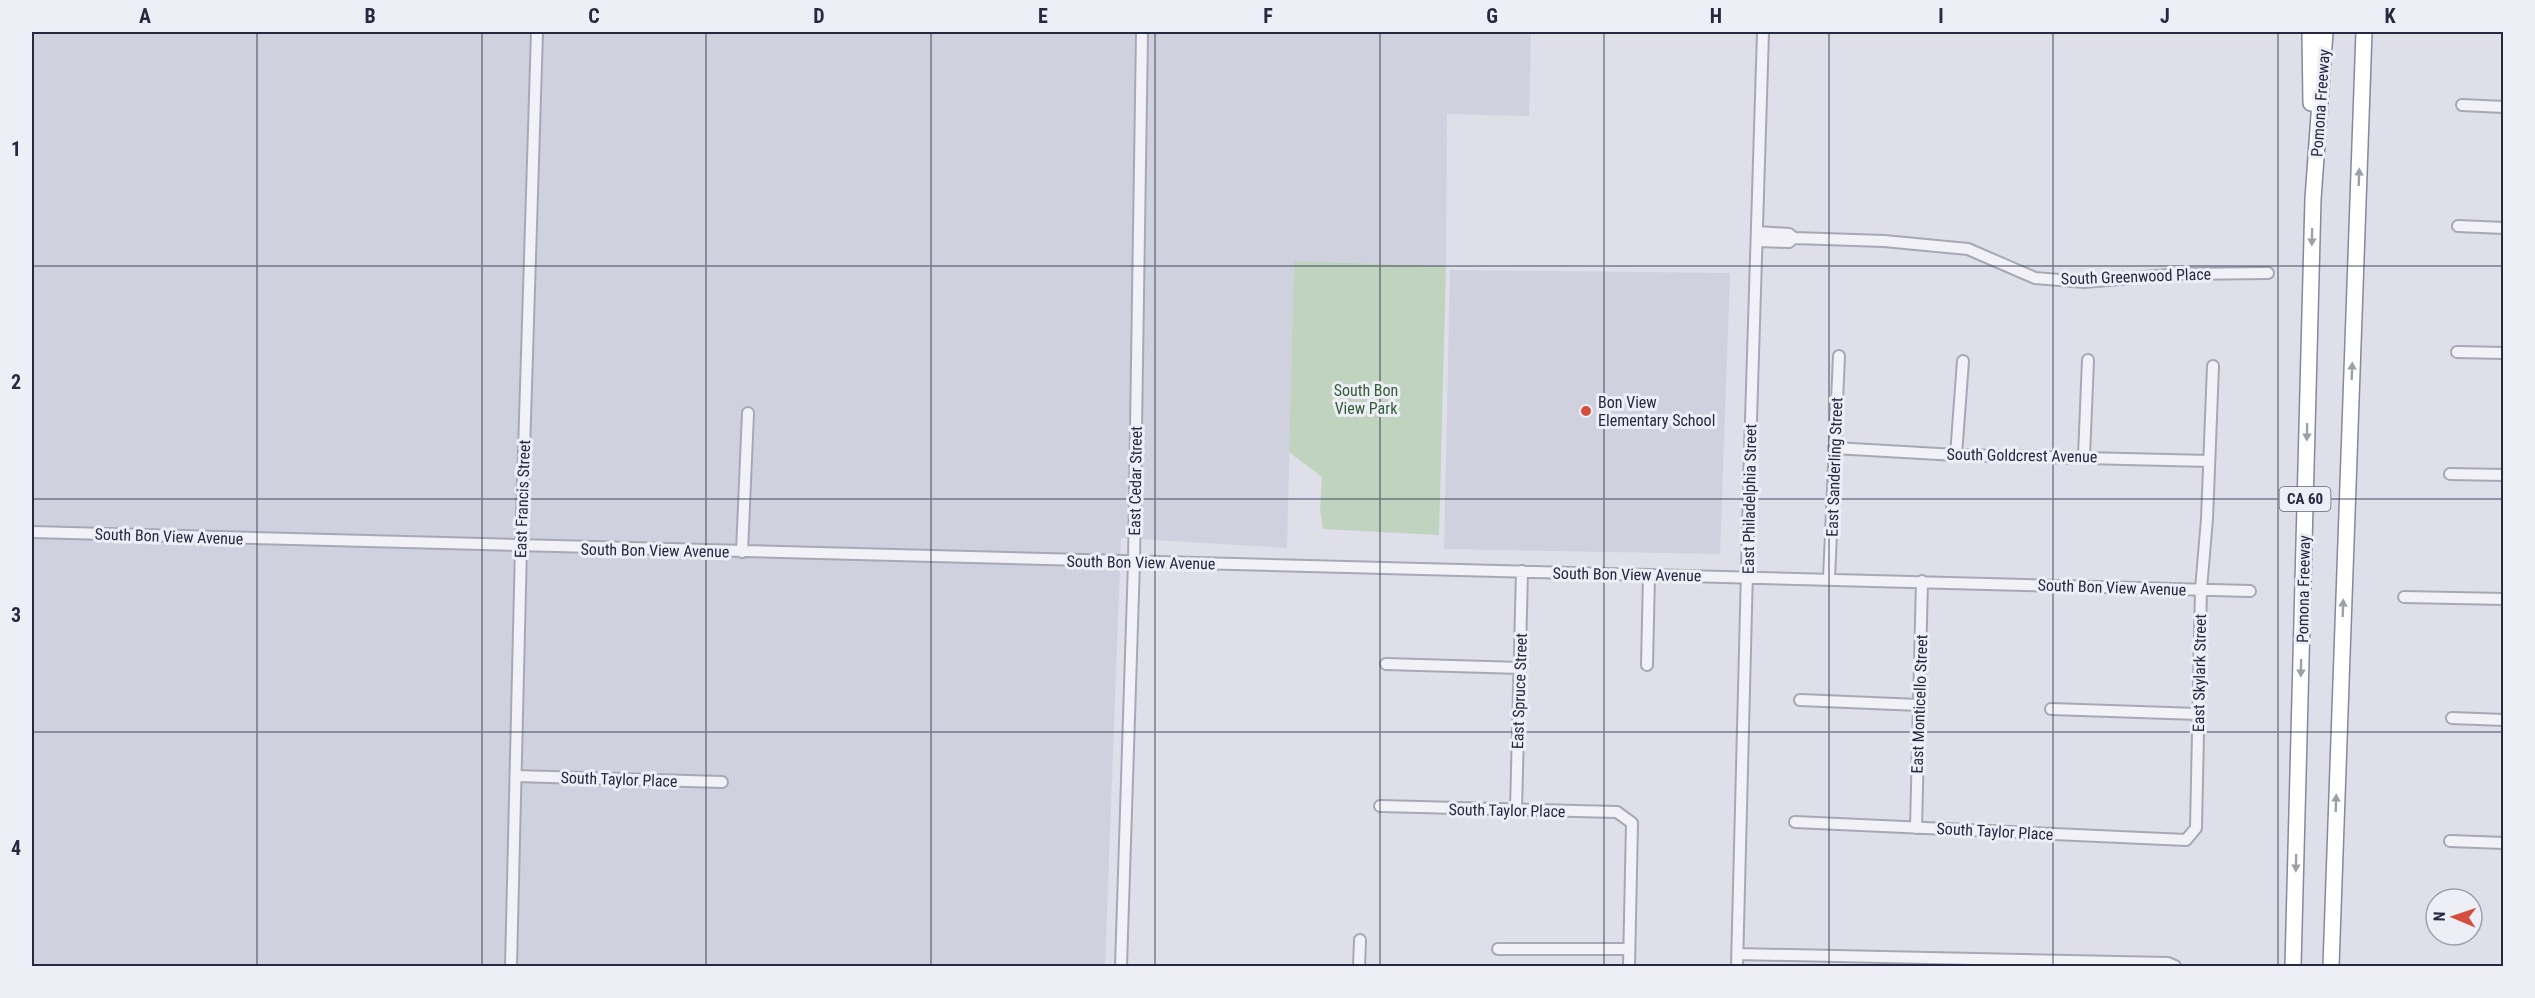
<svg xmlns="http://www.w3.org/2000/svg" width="2535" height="998" viewBox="0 0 2535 998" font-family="'Roboto Condensed',sans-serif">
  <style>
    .built { fill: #d0d1de }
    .green { fill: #bfd3bf }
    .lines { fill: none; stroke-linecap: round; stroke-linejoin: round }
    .minor-casing { stroke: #a7a8b6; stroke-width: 14 }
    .highway-casing { stroke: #8588a0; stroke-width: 18 }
    .minor { stroke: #f1f1f7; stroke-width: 10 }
    .highway { stroke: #fff; stroke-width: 15 }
    .oneway { fill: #9d9fa9 }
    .grid { fill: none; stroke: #262940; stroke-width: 1.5; stroke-opacity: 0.55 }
    .poi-dot { fill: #d54d3b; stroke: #eeeff6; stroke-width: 2 }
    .labels { text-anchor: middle; stroke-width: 6; stroke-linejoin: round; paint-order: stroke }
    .shield { fill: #eeeff6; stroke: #626477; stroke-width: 1.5 }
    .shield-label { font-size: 15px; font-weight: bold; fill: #262940 }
    .street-label { font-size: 16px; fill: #262940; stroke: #eeeff6 }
    .park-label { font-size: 16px; fill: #335d36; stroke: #eeeff6 }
    .poi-label { font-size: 16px; fill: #262940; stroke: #eeeff6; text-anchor: start }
    .neatline { fill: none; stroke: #262940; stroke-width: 2 }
    .grid-label { font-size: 20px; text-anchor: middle; font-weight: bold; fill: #262940 }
  </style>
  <rect width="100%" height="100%" fill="#dedfe8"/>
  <!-- built -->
  <path class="built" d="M32,32H1531L1529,116L1447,114L1446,266L1294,261L1287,548L1121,538L1105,966H32Z
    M1450,270L1730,273L1720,554L1444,549Z"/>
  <!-- green -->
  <path class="green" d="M1294,261L1446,266L1439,535L1323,529L1320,508L1322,477L1289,452Z"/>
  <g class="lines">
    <!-- minor casing -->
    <g class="minor-casing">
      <path id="minor" d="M2462,105L2504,107
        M2458,226L2504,228
        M1757,232L1789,234L1794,238
        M1757,241L1789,242L1794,238L1884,241L1968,249L2035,278L2084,282L2180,274L2268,273
        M2457,352L2504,353
        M1834,448L1956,455L2209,461
        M1956,455L1963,361
        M2084,456L2088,360
        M2450,474L2504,475
        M32,532C771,556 1511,567 2250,591
        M742,552L748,413
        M1829,578L1839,356
        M2404,597L2504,599
        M1386,664L1521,668
        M1647,665L1649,575
        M1800,700L1919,705
        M2051,709L2198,714
        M2452,718L2504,720
        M516,776L722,782
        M1380,806L1617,812L1632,823L1629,966
        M1516,810L1522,571
        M1795,822L2186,840L2196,828L2201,589L2207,519L2213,366
        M1916,828L1922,581
        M2450,841L2504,843
        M1498,949H1629
        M1738,954L2168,963L2175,966
        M511,966L521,547L537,32
        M1121,966L1134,562L1142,32
        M1359,966L1360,940
        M1737,966L1750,452L1763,32"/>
    </g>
    <!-- highway casing -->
    <g class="highway-casing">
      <path id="highway" d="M2310,32L2311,103
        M2293,966L2313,199L2325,32
        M2331,966L2364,32"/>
    </g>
    <!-- minor -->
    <use href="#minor" class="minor"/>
    <!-- highway -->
    <use href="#highway" class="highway"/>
  </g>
  <!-- one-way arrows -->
  <defs><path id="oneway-solid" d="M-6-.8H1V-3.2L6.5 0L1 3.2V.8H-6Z" transform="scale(1.5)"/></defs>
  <g class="oneway">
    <use href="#oneway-solid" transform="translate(2359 177) rotate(-88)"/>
    <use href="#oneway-solid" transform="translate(2312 237) rotate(91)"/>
    <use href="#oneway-solid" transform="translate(2352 371) rotate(-88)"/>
    <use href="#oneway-solid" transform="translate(2307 432) rotate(91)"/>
    <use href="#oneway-solid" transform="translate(2343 608) rotate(-88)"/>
    <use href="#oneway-solid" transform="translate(2301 668) rotate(91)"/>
    <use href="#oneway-solid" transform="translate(2336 803) rotate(-88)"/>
    <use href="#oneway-solid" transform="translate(2296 863) rotate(91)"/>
  </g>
  <!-- grid -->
  <path class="grid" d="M257,32V966M482,32V966M706,32V966M931,32V966M1155,32V966M1380,32V966M1604,32V966M1829,32V966M2053,32V966M2278,32V966M32,266H2504M32,499H2504M32,732H2504"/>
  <!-- markers -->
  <circle class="poi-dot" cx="1586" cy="411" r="6"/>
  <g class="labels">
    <!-- shield labels -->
    <rect class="shield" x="2279.5" y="487" width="51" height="24" rx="4.5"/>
    <g class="shield-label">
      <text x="2305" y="504">CA 60</text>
    </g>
    <!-- street labels -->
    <g class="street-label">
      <text transform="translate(2320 103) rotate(-86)" y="6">Pomona Freeway</text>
      <text transform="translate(2136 276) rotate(-2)" y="6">South Greenwood Place</text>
      <text transform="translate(2022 455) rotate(1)" y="6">South Goldcrest Avenue</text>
      <text transform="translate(1834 467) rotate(-88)" y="6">East Sanderling Street</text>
      <text transform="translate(1135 481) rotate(-89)" y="6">East Cedar Street</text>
      <text transform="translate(522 499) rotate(-88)" y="6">East Francis Street</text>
      <text transform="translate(1749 499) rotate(-89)" y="6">East Philadelphia Street</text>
      <text transform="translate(169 536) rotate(2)" y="6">South Bon View Avenue</text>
      <text transform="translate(655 550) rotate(1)" y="6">South Bon View Avenue</text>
      <text transform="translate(1141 562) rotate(1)" y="6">South Bon View Avenue</text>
      <text transform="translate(1627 574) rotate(1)" y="6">South Bon View Avenue</text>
      <text transform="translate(2112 587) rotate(2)" y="6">South Bon View Avenue</text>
      <text transform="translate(2303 589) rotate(-89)" y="6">Pomona Freeway</text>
      <text transform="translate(2199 673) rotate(-89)" y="6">East Skylark Street</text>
      <text transform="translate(1519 691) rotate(-88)" y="6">East Spruce Street</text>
      <text transform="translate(1919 704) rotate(-88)" y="6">East Monticello Street</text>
      <text transform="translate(619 779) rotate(2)" y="6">South Taylor Place</text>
      <text transform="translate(1507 810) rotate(1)" y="6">South Taylor Place</text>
      <text transform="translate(1995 831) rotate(3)" y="6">South Taylor Place</text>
    </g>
    <!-- park labels -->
    <g class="park-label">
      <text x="1366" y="396">South Bon<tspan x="1366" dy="18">View Park</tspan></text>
    </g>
    <!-- poi labels -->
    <g class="poi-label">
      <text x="1598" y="408">Bon View<tspan x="1598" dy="18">Elementary School</tspan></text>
    </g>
  </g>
  <!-- border -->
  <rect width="2535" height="998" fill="none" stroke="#eeeff6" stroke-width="66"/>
  <!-- north arrow -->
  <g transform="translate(2454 917) rotate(272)"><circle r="28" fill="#eeeff6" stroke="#9ea0ad" stroke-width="1.5"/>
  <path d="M0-4.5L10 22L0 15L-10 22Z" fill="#d54d3b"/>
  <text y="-9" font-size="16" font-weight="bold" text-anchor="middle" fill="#262940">N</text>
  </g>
  <rect x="33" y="33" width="2469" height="932" class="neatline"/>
  <g class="grid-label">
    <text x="145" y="23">A</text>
    <text x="370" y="23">B</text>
    <text x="594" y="23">C</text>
    <text x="819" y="23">D</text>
    <text x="1043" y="23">E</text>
    <text x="1268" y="23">F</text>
    <text x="1492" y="23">G</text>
    <text x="1716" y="23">H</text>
    <text x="1941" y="23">I</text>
    <text x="2165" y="23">J</text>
    <text x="2390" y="23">K</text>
    <text x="16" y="156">1</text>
    <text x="16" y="389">2</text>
    <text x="16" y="622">3</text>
    <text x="16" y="855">4</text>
  </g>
</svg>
